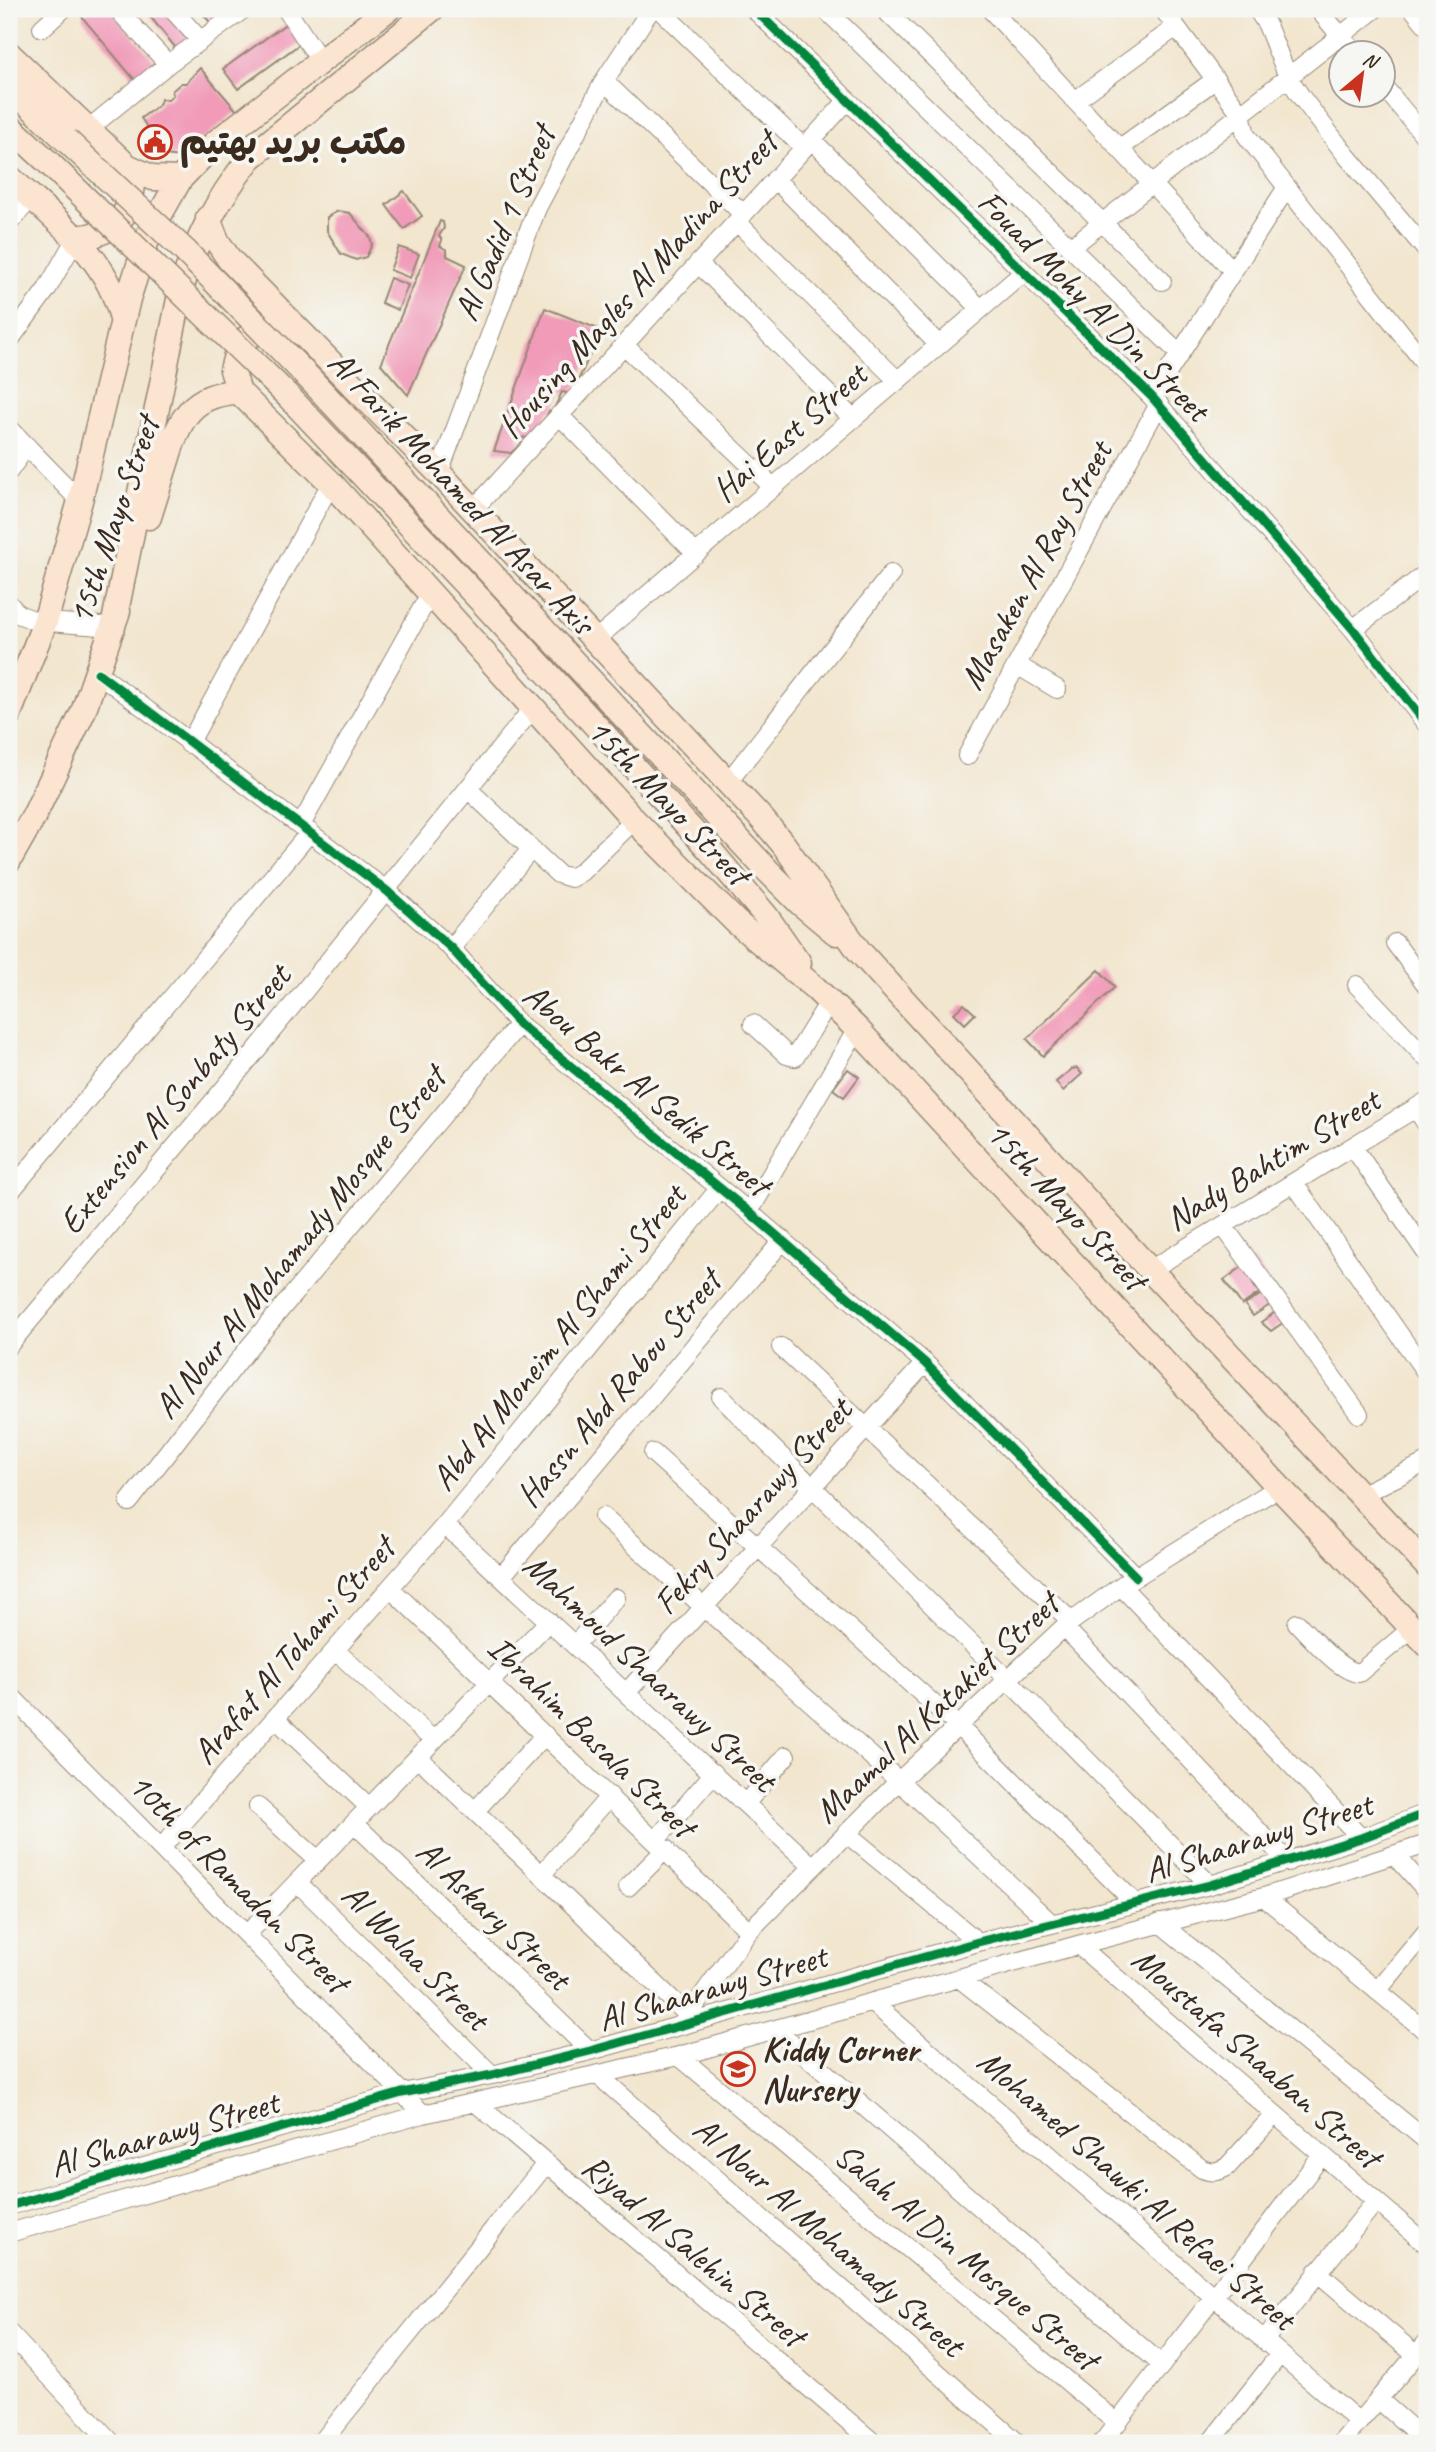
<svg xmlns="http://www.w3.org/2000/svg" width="1436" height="2452" viewBox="0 0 1436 2452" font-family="Caveat,'Playpen Sans Arabic',sans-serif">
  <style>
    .building { fill: #f19bb9 }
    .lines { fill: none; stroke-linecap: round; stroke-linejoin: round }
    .minor-casing { stroke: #968876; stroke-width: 20 }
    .secondary-casing { stroke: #968876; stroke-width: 27 }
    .minor { stroke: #fff; stroke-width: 18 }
    .secondary { stroke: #fce5d0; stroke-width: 24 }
    .secondary-bridge-casing { stroke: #968876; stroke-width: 27; stroke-linecap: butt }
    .secondary-bridge { stroke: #fce5d0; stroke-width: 24 }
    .cycleway-casing { stroke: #f6f6f2; stroke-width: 13 }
    .cycleway { stroke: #00873e; stroke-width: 9 }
    .labels { text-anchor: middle; stroke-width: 7; stroke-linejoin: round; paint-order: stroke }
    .poi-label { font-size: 35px; font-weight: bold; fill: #3b2a1e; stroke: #f6f6f2; text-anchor: start }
    .street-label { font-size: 35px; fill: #3b2a1e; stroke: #f6f6f2 }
  </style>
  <rect width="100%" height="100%" fill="#f6f6f2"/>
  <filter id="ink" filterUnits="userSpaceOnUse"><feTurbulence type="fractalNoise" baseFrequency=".0143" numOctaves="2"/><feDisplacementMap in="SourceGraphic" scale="14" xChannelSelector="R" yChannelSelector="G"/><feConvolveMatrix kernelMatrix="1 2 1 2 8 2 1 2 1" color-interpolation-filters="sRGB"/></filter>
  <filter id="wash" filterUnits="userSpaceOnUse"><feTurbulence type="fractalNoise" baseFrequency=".00686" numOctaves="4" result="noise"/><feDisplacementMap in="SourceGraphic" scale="28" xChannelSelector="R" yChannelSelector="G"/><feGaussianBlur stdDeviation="1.57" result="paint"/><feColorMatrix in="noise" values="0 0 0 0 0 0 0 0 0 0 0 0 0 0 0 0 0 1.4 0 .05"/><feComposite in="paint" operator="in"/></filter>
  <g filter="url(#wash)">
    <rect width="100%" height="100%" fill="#f2e6cf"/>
    <g id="blocks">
      <!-- building -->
      <path class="building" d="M92,9H110L160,67L139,85L82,17Z
        M144,9H169L194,39L179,52Z
        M199,9H228L231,12L213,26Z
        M294,18L308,38L238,89L223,69Z
        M200,68L237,111L202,140H193V144L180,157L165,155L146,138L151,133L141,118L159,105L161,99L167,100L173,95L172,91L181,83H186Z
        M404,191L422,216L404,229L386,205Z
        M338,211L350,213L370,237L372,245L366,257L356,260L341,254L327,231V217Z
        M440,221L443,222L444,228L439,236L442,240L440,246L447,250V256L466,265L408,395L381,364Z
        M399,247L419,254L410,278L390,270Z
        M390,278L408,285L398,310L381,303Z
        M545,308L601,330L572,394L562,392L553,411H549L536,437L517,438L522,443L511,453L494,451Z
        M1099,970L1115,987L1043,1056L1027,1039Z
        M964,1004L975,1014L965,1024L954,1013Z
        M1077,1068L1082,1074L1063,1091L1056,1082L1072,1069Z
        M848,1069L859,1077L844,1097L833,1089Z
        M1253,1259L1265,1275L1253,1284L1259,1293L1242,1305L1224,1280Z
        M1266,1291L1279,1299L1253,1316L1245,1305Z
        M1277,1311L1284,1322L1271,1331L1261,1322Z"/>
    </g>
  </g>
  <g filter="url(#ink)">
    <use href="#blocks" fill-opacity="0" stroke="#968876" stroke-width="2"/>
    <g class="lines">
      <!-- minor casing -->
      <g class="minor-casing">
        <path id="minor" d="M117,9L168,64
          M172,9L200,40
          M286,9L321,62
          M659,9L804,148
          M754,9L1152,397L1353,629L1427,725
          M825,9L1180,354
          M884,9L1162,281
          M990,9L1233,271
          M1163,9L1241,114L1246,135L1427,366
          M1257,9L1267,25L1288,77L1302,98L1346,155L1427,251
          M1318,9L1354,52
          M1413,9L1427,26
          M42,28L63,9
          M604,81L743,214
          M1384,87L1427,139
          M1076,100L1176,27
          M87,130L168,64L244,9
          M811,139L981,309
          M1120,148L1215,80
          M775,179L939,345
          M737,222L898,381
          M9,223L31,198
          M1070,248L1375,9
          M698,263L853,419
          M9,341L47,289L76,238
          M624,345L773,487
          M1152,397L1287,187
          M559,415L696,554
          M9,428L80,501
          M9,471L27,446
          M439,473L537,208L604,81L651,9
          M473,510L847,101
          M9,604L18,614L36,621L113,627
          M1353,629L1427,573
          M595,640L1024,272
          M1017,665L1057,689
          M98,673L387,891L451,948L519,1024L749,1212L925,1363L1136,1577
          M189,744L331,483
          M967,756L1159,404
          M728,782L891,574
          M469,790L558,874L571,878L581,872L634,820
          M301,825L430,594
          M1395,943L1427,986
          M451,948L531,849
          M1357,985L1427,1059
          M753,1024L787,1055L795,1057L829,1002
          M1416,1108L1427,1125
          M1353,1147L1427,1254
          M1294,1183L1427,1374
          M9,1193L310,832
          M749,1212L857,1029
          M1224,1227L1359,1414
          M1150,1270L1427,1101
          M9,1345L254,1053L533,708
          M781,1347L1071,1621
          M721,1397L1008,1680L1210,1885
          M653,1453L958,1726L1135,1903
          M1360,1495L1427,1462
          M129,1502L250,1346L519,1024
          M603,1517L899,1781L1051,1923
          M445,1525L812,1866
          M501,1577L783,1240
          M1121,1586L1361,1838
          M390,1588L749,1931
          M1297,1623C1311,1637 1340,1672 1359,1673L1412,1628
          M1064,1627L1288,1862
          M575,1645L616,1598
          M336,1651L433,1740
          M626,1693L925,1363
          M9,1694L423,2114
          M276,1719L369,1807
          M418,1757L688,2015
          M746,1803L786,1756
          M258,1807L318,1860
          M475,1811L545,1735
          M354,1823L590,2051
          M846,1833L978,1942
          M656,1840L714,1773
          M161,1848L445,1525L719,1189
          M1396,1856L1427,1891
          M542,1874L610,1796
          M297,1882L492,2075
          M628,1887L666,1849
          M1264,1897L1427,2032
          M1160,1923L1427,2141
          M247,1934L549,1621
          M1078,1945L1427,2245
          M960,1979L1202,2169C1212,2173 1217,2172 1227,2167L1275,2114
          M1377,1991L1427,1931
          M873,2003L1359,2422
          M681,2025L749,1931L899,1781L1064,1627L1121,1586L1279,1487
          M776,2030L1162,2365
          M679,2056L1117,2423
          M599,2076L1018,2443
          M476,2103L874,2443
          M9,2206L402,2093L492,2075L590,2051L978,1942L1210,1885L1361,1838L1427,1813
          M9,2233L423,2114L679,2056L1078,1945L1264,1897L1427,1844
          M1317,2272L1416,2355
          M9,2333L112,2443
          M1264,2340L1376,2201
          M1378,2399L1427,2442
          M321,2443L545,2165
          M1102,2443L1322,2155
          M1210,2443L1280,2354
          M1341,2443L1427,2342"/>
      </g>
      <!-- secondary casing -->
      <g class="secondary-casing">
        <path id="secondary" d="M9,54L127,166L153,178L180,179
          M9,86L66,140
          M9,126L50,164
          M9,177C54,219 107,255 122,319
          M208,218L217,241L229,259L439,473L762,819L784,845L859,951L1150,1270L1427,1566
          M76,238C110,235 132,218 133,182
          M299,332L277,326L265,327L245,339L238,348L232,370L239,392L331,483L634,820L736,922L815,988L857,1029L1279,1487L1427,1644
          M311,380L768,871L800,903L836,933
          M289,397L484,604L710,850L766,916L799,963
          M149,517C155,498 161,479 167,460C179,419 192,393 239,392
          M113,627L180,294C194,242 217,200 250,158L432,9
          M9,714L45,622L80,501L128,299L149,234L180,179L215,143L388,9
          M9,860L34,816L83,712L118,611"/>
      </g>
      <!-- minor -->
      <use href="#minor" class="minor"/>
      <!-- secondary -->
      <use href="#secondary" class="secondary"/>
      <!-- secondary-bridge casing -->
      <g class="secondary-bridge-casing">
        <path id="secondary-bridge" d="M66,140L184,250L311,380
          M50,164L289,397"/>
      </g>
      <!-- secondary-bridge -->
      <use href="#secondary-bridge" class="secondary-bridge"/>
      <!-- cycleway casing -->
      <g class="cycleway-casing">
        <path id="cycleway" d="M754,9L1152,397L1353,629L1427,725
          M98,673L387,891L451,948L519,1024L749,1212L925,1363L1136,1577
          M9,2206L402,2093L492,2075L590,2051L978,1942L1210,1885L1361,1838L1427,1813"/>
      </g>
      <!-- cycleway -->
      <use href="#cycleway" class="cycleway"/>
    </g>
  </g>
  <!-- icons -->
  <defs>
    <g id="civic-ring" transform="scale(1.75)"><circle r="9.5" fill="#f6f6f2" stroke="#c8321e" stroke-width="1.5"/><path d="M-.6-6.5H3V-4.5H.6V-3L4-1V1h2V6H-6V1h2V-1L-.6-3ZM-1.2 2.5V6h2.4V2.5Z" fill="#c8321e"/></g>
    <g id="school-ring" transform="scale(1.75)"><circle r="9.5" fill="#f6f6f2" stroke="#c8321e" stroke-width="1.5"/><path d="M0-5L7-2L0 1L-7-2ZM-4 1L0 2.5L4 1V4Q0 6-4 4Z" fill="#c8321e"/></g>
  </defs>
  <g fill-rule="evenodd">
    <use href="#civic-ring" x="155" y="142"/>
    <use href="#school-ring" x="738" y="2069"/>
  </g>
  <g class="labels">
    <!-- poi labels -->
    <g class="poi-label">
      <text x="180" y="154">مكتب بريد بهتيم</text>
      <text x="762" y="2061">Kiddy Corner<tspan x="762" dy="40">Nursery</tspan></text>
    </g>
    <!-- street labels -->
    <g class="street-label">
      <text transform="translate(504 223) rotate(-67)" y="12">Al Gadid 1 Street</text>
      <text transform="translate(637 284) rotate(-48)" y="12">Housing Magles Al Madina Street</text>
      <text transform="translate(1094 305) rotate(45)" y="12">Fouad Mohy Al Din Street</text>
      <text transform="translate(789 432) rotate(-41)" y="12">Hai East Street</text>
      <text transform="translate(462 492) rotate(47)" y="12">Al Farik Mohamed Al Asar Axis</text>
      <text transform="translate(113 520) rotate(-71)" y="12">15th Mayo Street</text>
      <text transform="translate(1035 565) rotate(-61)" y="12">Masaken Al Ray Street</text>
      <text transform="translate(669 801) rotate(46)" y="12">15th Mayo Street</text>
      <text transform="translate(647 1089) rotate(40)" y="12">Abou Bakr Al Sedik Street</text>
      <text transform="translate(174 1099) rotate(-50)" y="12">Extension Al Sonbaty Street</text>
      <text transform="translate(1272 1159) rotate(-31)" y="12">Nady Bahtim Street</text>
      <text transform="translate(1067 1205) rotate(47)" y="12">15th Mayo Street</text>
      <text transform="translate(299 1242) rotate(-51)" y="12">Al Nour Al Mohamady Mosque Street</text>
      <text transform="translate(558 1337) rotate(-51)" y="12">Abd Al Moneim Al Shami Street</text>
      <text transform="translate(618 1388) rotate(-50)" y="12">Hassn Abd Rabou Street</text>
      <text transform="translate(752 1506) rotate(-48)" y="12">Fekry Shaarawy Street</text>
      <text transform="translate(293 1650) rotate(-49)" y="12">Arafat Al Tohami Street</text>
      <text transform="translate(650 1672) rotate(43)" y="12">Mahmoud Shaarawy Street</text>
      <text transform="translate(936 1707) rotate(-43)" y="12">Maamal Al Katakiet Street</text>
      <text transform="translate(592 1736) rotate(44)" y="12">Ibrahim Basala Street</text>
      <text transform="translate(1258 1837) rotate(-17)" y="12">Al Shaarawy Street</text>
      <text transform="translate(239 1882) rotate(45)" y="12">10th of Ramadan Street</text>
      <text transform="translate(494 1914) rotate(44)" y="12">Al Askary Street</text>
      <text transform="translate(416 1956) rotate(45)" y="12">Al Walaa Street</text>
      <text transform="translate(712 1987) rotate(-16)" y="12">Al Shaarawy Street</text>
      <text transform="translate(1257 2057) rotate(41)" y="12">Moustafa Shaaban Street</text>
      <text transform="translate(164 2133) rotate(-16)" y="12">Al Shaarawy Street</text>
      <text transform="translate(1137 2189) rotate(41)" y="12">Mohamed Shawki Al Refaei Street</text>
      <text transform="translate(829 2236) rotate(41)" y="12">Al Nour Al Mohamady Street</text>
      <text transform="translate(694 2250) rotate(40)" y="12">Riyad Al Salehin Street</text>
      <text transform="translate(967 2256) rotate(40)" y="12">Salah Al Din Mosque Street</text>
    </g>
  </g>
  <!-- margin -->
  <rect width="1436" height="2452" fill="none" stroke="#f6f6f2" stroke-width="35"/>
  <!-- north arrow -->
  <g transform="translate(1362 74) rotate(29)"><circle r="33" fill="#f6f6f2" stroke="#aba49d" stroke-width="2"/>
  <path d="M0-5L12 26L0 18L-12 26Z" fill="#c8321e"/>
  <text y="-10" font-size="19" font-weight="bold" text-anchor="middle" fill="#3b2a1e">N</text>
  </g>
</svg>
